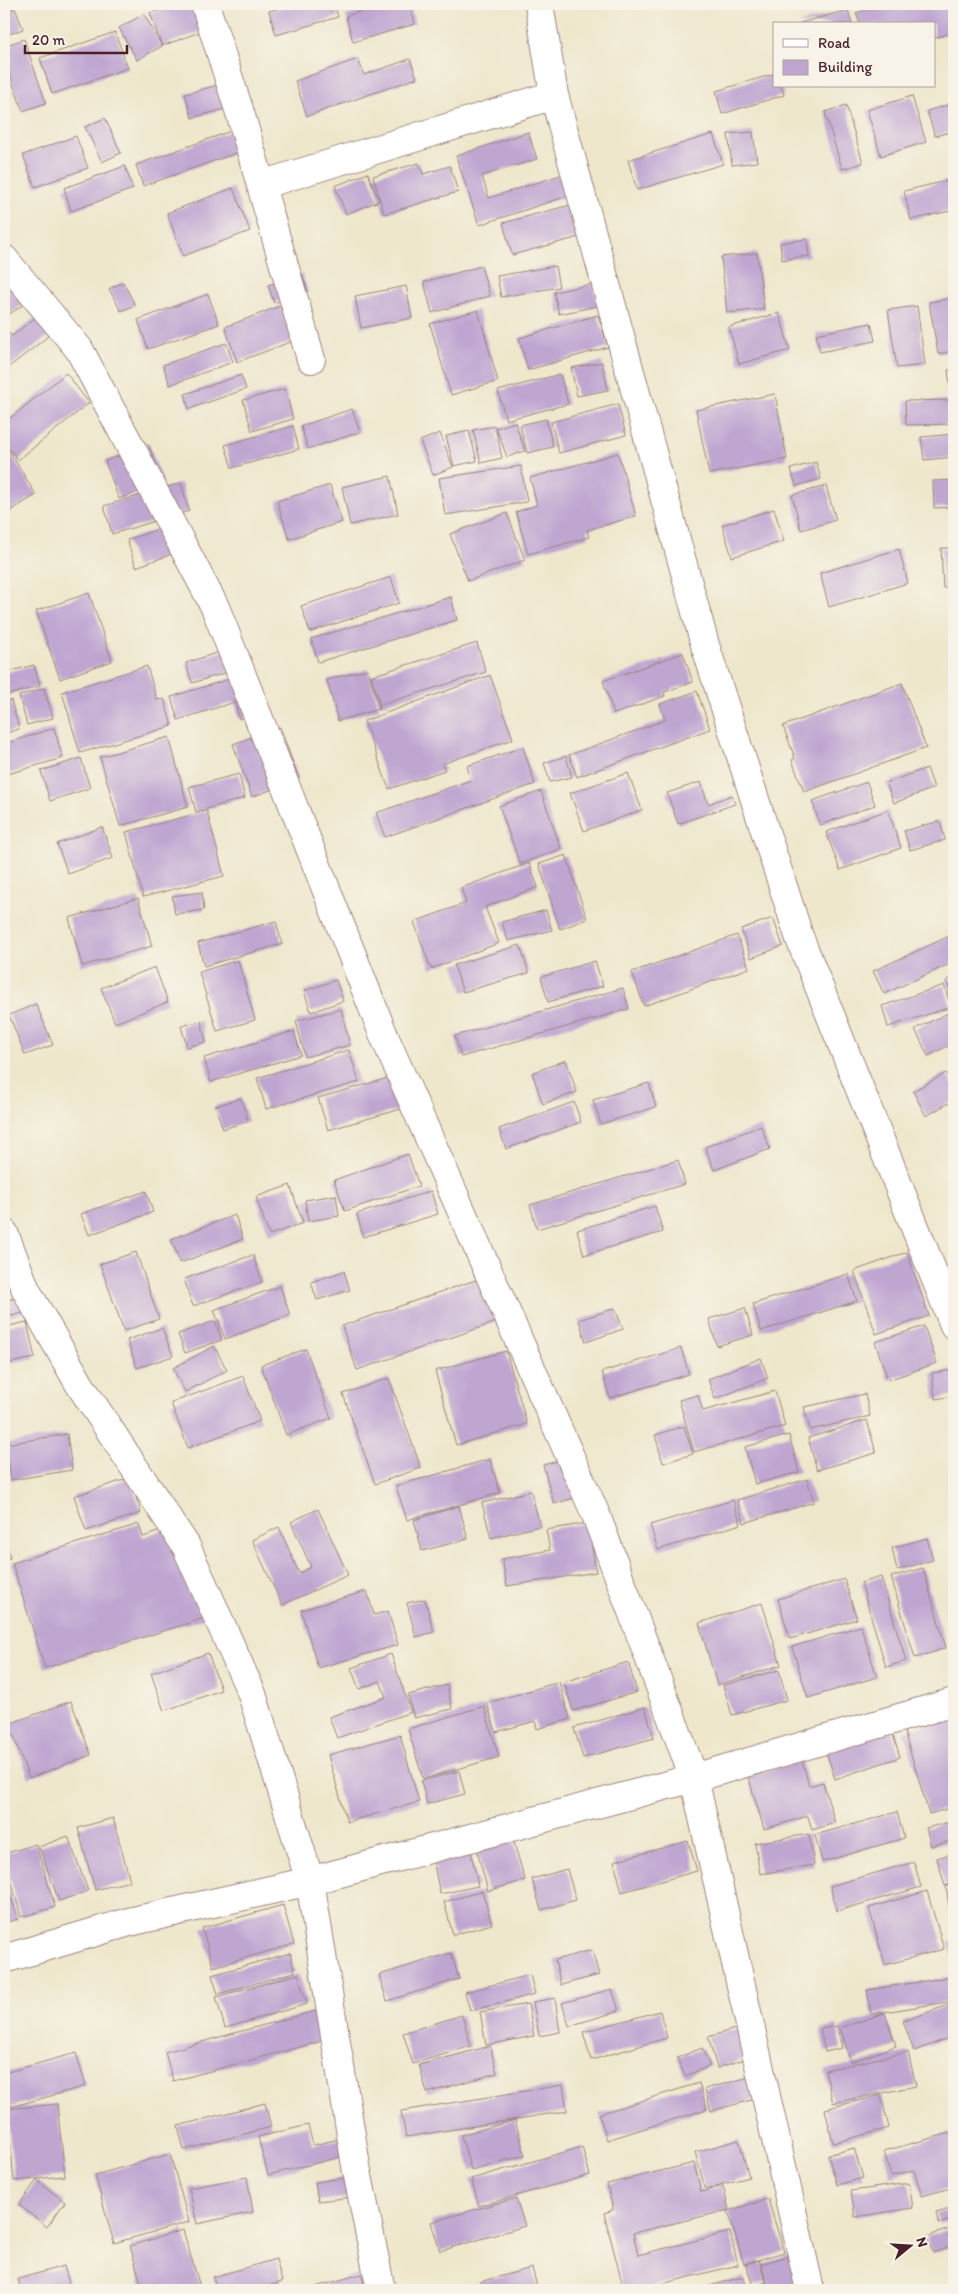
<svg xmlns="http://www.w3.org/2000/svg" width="958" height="2294" viewBox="0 0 958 2294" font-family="Itim,sans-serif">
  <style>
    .building { fill: #bfa6d1 }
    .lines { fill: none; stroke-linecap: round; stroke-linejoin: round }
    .minor-casing { stroke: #9c837c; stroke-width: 30 }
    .minor { stroke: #fff; stroke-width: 28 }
  </style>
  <rect width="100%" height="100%" fill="#f7f3e8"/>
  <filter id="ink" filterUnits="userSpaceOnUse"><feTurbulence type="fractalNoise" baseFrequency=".02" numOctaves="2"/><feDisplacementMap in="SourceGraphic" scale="10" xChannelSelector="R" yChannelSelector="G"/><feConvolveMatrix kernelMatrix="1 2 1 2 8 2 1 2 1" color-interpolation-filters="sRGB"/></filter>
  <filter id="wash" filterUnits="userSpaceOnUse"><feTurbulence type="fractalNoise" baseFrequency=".0096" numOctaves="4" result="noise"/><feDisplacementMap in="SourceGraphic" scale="20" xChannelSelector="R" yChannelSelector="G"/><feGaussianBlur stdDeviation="1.12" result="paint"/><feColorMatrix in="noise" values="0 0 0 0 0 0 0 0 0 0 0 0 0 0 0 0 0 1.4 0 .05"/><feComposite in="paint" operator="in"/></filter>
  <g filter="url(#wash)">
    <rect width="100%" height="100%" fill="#eee7cc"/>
    <g id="blocks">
      <!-- building -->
      <path class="building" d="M177,4H204L213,27L162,46L150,13Z
        M294,4H334L338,17L276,35L269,11Z
        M363,4H410L415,24L353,42L346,16L365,10Z
        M886,4H953L954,32L934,38V24H860L856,13Z
        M15,8L23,29L4,36V12Z
        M848,10L852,24H800V23Z
        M144,14L162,46L137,60L119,28Z
        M115,32L128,68L52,94L40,58Z
        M24,39L46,103L23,111L9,73L4,75V46Z
        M358,59L364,75L410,59L417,78L307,116L295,81Z
        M774,74V86H781L784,95L722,114L716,91Z
        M240,79L247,103L192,118L185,94Z
        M912,96L926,142L881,156L867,110Z
        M954,103V131L935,136L927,111Z
        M846,105L863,163L842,169L825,112Z
        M105,118L121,153L102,162L85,127Z
        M231,131L239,152L143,186L136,165Z
        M528,132L537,159L482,176L489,198L570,172L577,193L479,225L456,156Z
        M753,132L757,162L732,165L728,134Z
        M713,134L723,164L637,190L628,160Z
        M76,136L88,168L35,187L23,155Z
        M419,163L423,174L450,166L458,192L384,214L373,176Z
        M125,166L133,189L71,211L64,188Z
        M368,173L379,201L346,214L335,186Z
        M954,179V210L911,220L904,191Z
        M233,188L250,231L183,256L167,213Z
        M574,204L583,236L512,255L503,223Z
        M807,239L809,256L782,260L780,243Z
        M757,253L764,309L727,313L721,257Z
        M481,266L490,296L432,313L424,282Z
        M555,266L559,287L501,297L497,276Z
        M302,274L308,291L274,303L268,285Z
        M23,276L36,296L5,317L4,289Z
        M123,282L135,305L121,311L109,289Z
        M593,284L598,306L559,314L554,292Z
        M406,286L412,318L361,328L355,296Z
        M208,294L219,324L148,349L138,320Z
        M954,298V351L938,354L929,302Z
        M280,306L293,341L237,362L225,327Z
        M917,306L925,365L897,368L888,310Z
        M478,310L498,381L451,395L430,324Z
        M42,312L56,330L4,371V326L12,336Z
        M779,313L790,350L739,364L729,327Z
        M598,315L608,347L528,370L519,338Z
        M871,323L875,341L820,352L816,334Z
        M226,343L233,362L170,385L163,365Z
        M602,362L608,390L577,396L571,368Z
        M954,369V393H951L948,370Z
        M66,373L89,403L18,460L4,442L36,495L4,515V423Z
        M560,374L568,404L506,420L498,391Z
        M241,375L246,389L189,409L185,394Z
        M285,389L293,419L252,431L243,400Z
        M775,394L787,459L709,474L696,410Z
        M954,400V424L906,425L905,401Z
        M618,404L626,435L559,453L551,422Z
        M352,409L360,432L308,449L301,426Z
        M546,419L553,447L527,453L520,425Z
        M515,422L525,451L507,457L496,428Z
        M293,426L299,449L232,468L225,445Z
        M495,426L502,458L481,463L473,430Z
        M469,431L477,461L454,466L446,436Z
        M440,433L453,467L433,475L420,441Z
        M954,434V457L924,460L921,437Z
        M149,445L163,483L119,499L105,461Z
        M618,453L636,516L587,530L589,537L528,554L516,512L537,505L530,478Z
        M816,462L821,479L796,486L791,469Z
        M521,466L527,502L445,515L439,478Z
        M390,476L398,514L350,525L342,487Z
        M954,480V507L934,508L933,481Z
        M181,483L189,511L112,534L104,506Z
        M330,485L342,522L289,539L277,501Z
        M826,486L836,520L801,530L792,495Z
        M774,509L784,541L732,557L722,525Z
        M507,513L525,560L468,581L450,534Z
        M183,520L192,547L136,567L127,540Z
        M941,548H954V587L943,588Z
        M899,549L908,583L829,607L820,573Z
        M391,577L399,603L310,632L301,606Z
        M89,593L112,661L60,679L36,611Z
        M451,597L457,620L318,662L311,639Z
        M477,643L486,672L380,705L371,676Z
        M225,650L232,671L192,683L186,663Z
        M683,653L693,682L664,692L665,696L614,714L603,681Z
        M34,665L40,686L4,696V673Z
        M147,666L157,700L164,699L172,726L80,753L62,692Z
        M368,669L379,709L338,721L327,680Z
        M252,672L264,712L239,719L235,702L178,720L171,697Z
        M490,675L513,739L442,764L445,770L389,789L364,721Z
        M902,683L926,748L804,792L792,760L795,758L783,726Z
        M44,688L53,718L27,725L19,696Z
        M697,691L710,729L577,777L569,755L665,720L660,704Z
        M11,700L19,729L4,734V702Z
        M280,727L299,779L252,797L233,744Z
        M54,728L63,758L4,775V744Z
        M169,737L188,807L120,826L100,757Z
        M523,747L535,784L385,837L376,813L471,780L467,766Z
        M566,756L572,777L550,782L544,763Z
        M81,758L90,788L50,801L41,771Z
        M927,768L934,788L894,803L886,783Z
        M628,773L642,810L584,831L570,793Z
        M239,774L245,798L196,812L189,787Z
        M701,782L708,804L732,795L735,804L678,824L667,793Z
        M867,782L875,805L820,825L812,801Z
        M541,791L561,849L520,864L499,806Z
        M888,810L901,848L840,870L826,832Z
        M207,811L224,876L143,897L126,832Z
        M940,821L945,840L910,850L904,831Z
        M102,827L113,858L68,874L57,844Z
        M566,855L587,919L560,929L539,864Z
        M529,863L538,887L485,907L499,943L431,969L414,922L466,903L461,888Z
        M202,892L204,910L175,914L172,896Z
        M138,898L152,946L82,966L69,918Z
        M546,910L552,930L508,941L502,922Z
        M773,918L783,946L751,958L741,929Z
        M276,921L282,944L204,966L198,943Z
        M954,934V962L884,994L873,971Z
        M737,935L749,968L644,1006L632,972Z
        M520,945L529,973L463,992L454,965Z
        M238,960L255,1020L217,1031L199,972Z
        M595,961L603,986L548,1002L541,977Z
        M155,967L168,1002L115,1023L101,988Z
        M954,977V999L946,981Z
        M336,980L343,1001L311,1012L304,991Z
        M944,985L951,1007L888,1027L882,1006Z
        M623,988L629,1009L461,1057L455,1036Z
        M36,1004L53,1045L25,1055L9,1015Z
        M341,1009L350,1045L305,1057L296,1021Z
        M954,1010V1043L928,1056L915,1029Z
        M201,1021L206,1042L187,1047L181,1026Z
        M294,1031L301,1055L211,1082L204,1058Z
        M349,1050L359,1082L266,1109L257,1078Z
        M566,1060L577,1092L543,1104L532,1073Z
        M413,1071L422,1103L328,1130L318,1098Z
        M946,1073L954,1087V1100L926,1116L913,1091Z
        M649,1083L656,1107L601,1124L593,1100Z
        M241,1098L248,1121L223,1129L215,1106Z
        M574,1102L581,1122L506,1149L499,1129Z
        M761,1126L770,1149L714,1170L705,1147Z
        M408,1154L419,1186L345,1211L334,1180Z
        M678,1160L685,1184L537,1229L530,1205Z
        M290,1185L303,1223L269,1235L256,1197Z
        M146,1191L153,1212L89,1235L81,1214Z
        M431,1191L438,1214L363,1237L357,1214Z
        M336,1195L339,1216L308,1221L305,1200Z
        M655,1206L663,1232L584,1255L577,1230Z
        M235,1215L243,1239L180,1263L171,1239Z
        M136,1252L159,1319L124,1331L100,1264Z
        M907,1252L929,1316L876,1334L854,1271Z
        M253,1255L262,1282L193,1306L184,1279Z
        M344,1271L350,1290L317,1300L311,1282Z
        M23,1274L26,1286L4,1292V1279Z
        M493,1274L508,1318L357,1370L342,1326Z
        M848,1274L857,1301L761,1331L753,1304Z
        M280,1286L290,1315L225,1339L214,1310Z
        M34,1293L38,1309L4,1318V1301Z
        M615,1308L623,1329L586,1342L579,1320Z
        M745,1308L753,1335L717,1346L709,1319Z
        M215,1321L222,1340L185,1353L178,1334Z
        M27,1322L35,1358L4,1364V1327Z
        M924,1326L937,1363L888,1380L875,1342Z
        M162,1328L173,1356L137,1368L127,1340Z
        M214,1346L227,1370L185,1392L173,1368Z
        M681,1348L689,1374L610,1398L602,1372Z
        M306,1349L331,1418L286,1435L261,1365Z
        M506,1351L527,1424L456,1445L435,1371Z
        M761,1358L768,1378L715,1399L708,1379Z
        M954,1370V1396L935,1399L932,1373Z
        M243,1376L260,1421L188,1448L171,1403Z
        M389,1378L421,1468L375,1484L343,1394Z
        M775,1391L785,1426L694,1452L679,1400L698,1395L703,1411Z
        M865,1394L870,1416L810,1430L804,1407Z
        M867,1420L876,1453L817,1470L808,1438Z
        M684,1426L693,1454L663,1463L655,1435Z
        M67,1434L72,1470L11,1480L6,1444Z
        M789,1435L799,1472L755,1484L745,1447Z
        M490,1459L500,1493L407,1520L396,1486Z
        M564,1459L574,1498L554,1504L543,1465Z
        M130,1478L141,1513L86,1531L74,1496Z
        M807,1479L814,1502L744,1523L737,1500Z
        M531,1491L540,1526L491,1538L482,1503Z
        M733,1500L741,1524L658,1550L650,1525Z
        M459,1506L468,1539L422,1551L414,1520Z
        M318,1509L348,1575L282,1605L252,1540L279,1527L299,1573L311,1567L291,1522Z
        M588,1523L596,1572L507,1586L502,1559L550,1550L546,1530Z
        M139,1524L143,1537L172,1527L211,1616L45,1668L12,1563Z
        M4,1534L10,1558L4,1559Z
        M927,1538L933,1560L897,1570L892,1548Z
        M923,1568L946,1648L915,1658L891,1577Z
        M881,1577L906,1661L886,1667L861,1583Z
        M844,1579L857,1619L790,1639L778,1599Z
        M367,1591L374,1615L388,1611L398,1645L318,1668L301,1610Z
        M425,1599L434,1632L416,1637L407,1603Z
        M762,1603L781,1665L717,1685L699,1623Z
        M861,1626L877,1677L808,1698L792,1647Z
        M208,1653L221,1690L164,1711L151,1673Z
        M391,1654L411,1712L337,1738L329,1717L386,1697L380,1681L359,1689L351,1668Z
        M628,1662L637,1692L573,1711L564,1682Z
        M779,1670L787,1700L732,1715L723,1685Z
        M559,1682L570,1719L537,1729L535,1721L496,1732L487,1703Z
        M447,1685L452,1709L414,1718L408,1695Z
        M71,1701L91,1755L29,1778L9,1724Z
        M484,1706L499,1757L423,1779L408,1729Z
        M645,1707L654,1738L583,1758L574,1728Z
        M954,1716V1807L929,1814L904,1731Z
        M891,1729L900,1757L835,1779L826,1751Z
        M400,1735L419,1802L347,1822L328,1755Z
        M802,1760L809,1786L823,1782L835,1823L812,1830L808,1816L764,1829L748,1776Z
        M459,1771L465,1794L427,1804L421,1781Z
        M897,1812L904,1838L822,1862L815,1835Z
        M113,1818L130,1881L95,1890L78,1828Z
        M954,1821V1840L931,1846L926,1828Z
        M809,1834L814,1865L760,1874L755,1843Z
        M68,1836L88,1891L59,1901L39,1847Z
        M512,1836L525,1880L488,1891L476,1847Z
        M688,1841L697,1871L622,1892L614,1861Z
        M36,1844L55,1907L21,1917L4,1854Z
        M470,1847L478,1886L440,1894L432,1855Z
        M954,1853V1883L945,1886L937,1858Z
        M914,1862L921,1887L837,1911L830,1886Z
        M567,1869L576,1900L541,1910L532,1879Z
        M4,1874L18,1919L4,1923Z
        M954,1885V1920H951L946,1886Z
        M482,1891L492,1924L453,1935L444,1902Z
        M927,1891L944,1949L885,1965L869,1908Z
        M283,1905L294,1944L213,1967L202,1928Z
        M949,1941H954V1966H953Z
        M592,1950L599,1975L561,1985L555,1960Z
        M290,1953L295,1972L218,1994L212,1975Z
        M451,1953L459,1979L387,2001L379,1975Z
        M298,1974L307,2004L225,2028L216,1997Z
        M530,1975L535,1994L470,2011L465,1992Z
        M950,1977L954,2001L871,2014L867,1990Z
        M612,1989L619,2011L569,2026L562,2003Z
        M555,1998L560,2032L539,2036L533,2002Z
        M528,2004L534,2036L486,2045L480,2012Z
        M951,2004L954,2013V2036L914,2051L903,2021Z
        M319,2010L326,2040L173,2081L165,2052Z
        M660,2011L667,2038L591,2060L583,2032Z
        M885,2013L896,2046L851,2062L840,2028Z
        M462,2015L471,2046L413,2064L403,2033Z
        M837,2026L842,2048L825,2052L820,2029Z
        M742,2027L751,2057L717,2068L708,2037Z
        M490,2046L497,2073L427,2093L419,2065Z
        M702,2048L710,2066L685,2076L677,2058Z
        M908,2052L916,2086L833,2103L825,2070Z
        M76,2053L86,2086L11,2107L4,2083V2073Z
        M753,2076L759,2098L711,2111L705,2089Z
        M699,2083L707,2109L607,2140L599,2114Z
        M563,2085L567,2111L406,2137L401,2111Z
        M881,2095L889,2128L833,2143L825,2109Z
        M265,2103L271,2127L184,2150L178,2126Z
        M57,2104L65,2176L14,2181L7,2109Z
        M515,2120L525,2155L471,2170L461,2135Z
        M308,2125L313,2145L348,2137L353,2154L268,2175L258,2137Z
        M954,2132V2187L922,2196L914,2170L891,2176L884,2151Z
        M739,2140L749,2177L705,2189L695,2152Z
        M582,2147L590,2175L479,2206L471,2179Z
        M854,2148L863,2178L837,2185L828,2155Z
        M170,2154L189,2222L114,2243L95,2175Z
        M694,2163L701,2192L723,2186L729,2210L633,2233L638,2255L730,2232L738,2265L637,2290H624L604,2213L613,2210L607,2184Z
        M247,2177L253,2212L197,2224L189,2188Z
        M350,2177L353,2197L318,2201L315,2182Z
        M37,2180L65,2202L47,2227L19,2205Z
        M909,2183L913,2208L855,2217L851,2191Z
        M516,2198L525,2226L440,2251L431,2222Z
        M768,2199L784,2252L744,2264L728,2211Z
        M954,2208V2219L939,2224L936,2213Z
        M954,2227V2246L933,2253L927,2237Z
        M183,2230L201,2290H143L130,2246Z
        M805,2251L814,2283L790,2290H769L761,2264Z
        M276,2259L282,2282L254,2290H217L213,2277Z
        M759,2260L766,2282L753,2286L746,2264Z
        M64,2266L71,2290H21L18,2279Z
        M532,2268L538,2290H481L479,2282Z
        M361,2274L366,2290H305Z
        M743,2277L746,2290H694Z"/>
    </g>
  </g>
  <g filter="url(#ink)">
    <use href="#blocks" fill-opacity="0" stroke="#9c837c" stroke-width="1"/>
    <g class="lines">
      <!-- minor casing -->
      <g class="minor-casing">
        <path id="minor" d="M205,4L241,116L311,359
          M539,4L554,95L705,645L800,939L954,1325
          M261,185L554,95
          M4,259L79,349L215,607L384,1036L596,1515L694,1778L810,2290
          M4,1233L26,1290L80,1385L186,1546L252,1694L310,1881L356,2166L381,2290
          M4,1959L129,1922L310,1881L694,1778L954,1702"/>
      </g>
      <!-- minor -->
      <use href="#minor" class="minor"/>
    </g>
  </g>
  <!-- margin -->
  <rect width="958" height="2294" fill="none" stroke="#f7f3e8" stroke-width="20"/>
  <!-- legend -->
  <rect x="773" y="22" width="162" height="65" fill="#f7f3e8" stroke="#b29e9c"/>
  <rect x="783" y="39" width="25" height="8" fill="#ffffff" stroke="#b29e9c"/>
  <text x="818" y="48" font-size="15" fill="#4a1f2b">Road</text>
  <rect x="783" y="60" width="25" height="15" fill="#bfa6d1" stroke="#b29e9c"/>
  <text x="818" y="72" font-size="15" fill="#4a1f2b">Building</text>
  <!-- north arrow -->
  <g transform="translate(910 2246) rotate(72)" stroke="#f7f3e8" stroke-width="4" paint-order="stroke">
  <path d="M0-4L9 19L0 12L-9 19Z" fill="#4a1f2b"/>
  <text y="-8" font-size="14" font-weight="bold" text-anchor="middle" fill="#4a1f2b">N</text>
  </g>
  <!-- scale -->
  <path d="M25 45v8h102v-8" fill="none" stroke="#4a1f2b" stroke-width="2.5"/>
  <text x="32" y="45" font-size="15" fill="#4a1f2b" stroke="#f7f3e8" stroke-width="4" paint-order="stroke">20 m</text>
</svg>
